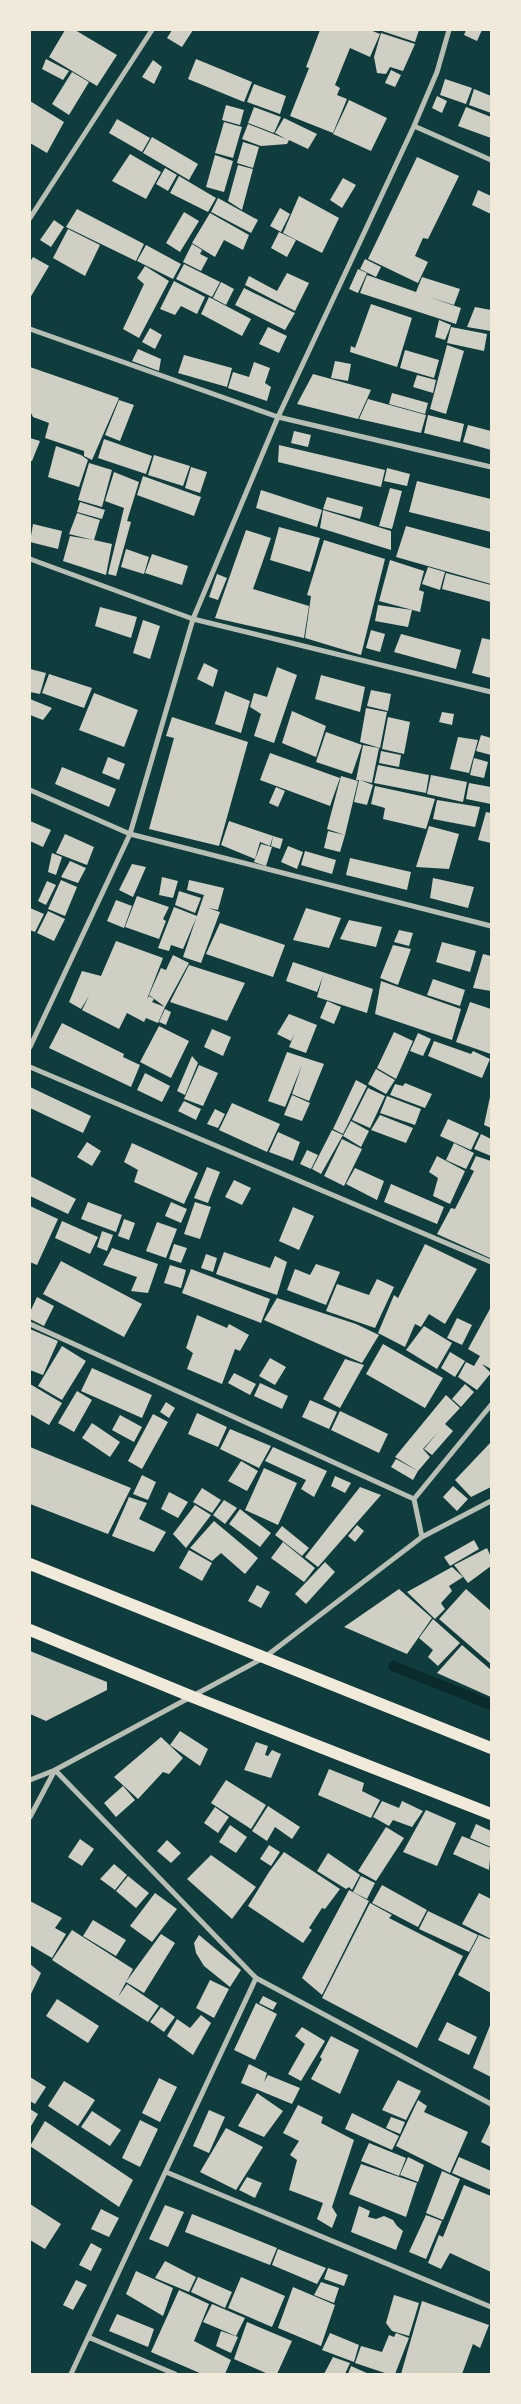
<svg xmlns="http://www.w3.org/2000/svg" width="521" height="2404" viewBox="0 0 521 2404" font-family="Montserrat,sans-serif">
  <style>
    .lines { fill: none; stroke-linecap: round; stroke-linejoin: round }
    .stream { stroke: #0a2a2b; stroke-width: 10 }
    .building { fill: #cfcfc3 }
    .minor { stroke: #b8beb3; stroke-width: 5 }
    .primary { stroke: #f1e9da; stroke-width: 12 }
  </style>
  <rect width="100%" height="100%" fill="#0f3d3e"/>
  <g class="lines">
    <!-- stream -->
    <path class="stream" d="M393,1666L491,1705"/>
  </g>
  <!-- building -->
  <path class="building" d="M65,30H75L117,55L97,86L49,57Z
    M172,30H193L182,47L167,38Z
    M320,30H370L380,34L370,57L350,48L335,85L340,88L337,95L347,99L333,133L290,116L309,68L306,67Z
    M379,30H419L415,42Z
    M466,30H482L477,41L464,35Z
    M381,33L415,44L403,71L390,67L386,74L377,73L374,57Z
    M46,59L69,71L63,80L42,69Z
    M196,59L252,82L244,102L188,79Z
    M153,60L162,67L154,84L142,77Z
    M391,70L401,75L395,87L385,83Z
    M72,72L89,82L69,115L52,104Z
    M445,79L472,88L466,104L440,95Z
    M254,84L286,96L280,114L247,102Z
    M474,89L491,96V113L469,105Z
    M437,96L447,101L442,113L432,108Z
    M349,100L387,118L371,151L333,134Z
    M30,101L64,122L47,153L30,143Z
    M226,105L244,110L240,125L222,120Z
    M254,107L281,117L274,133L248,123Z
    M466,107L491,117V138L458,126Z
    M284,118L317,134L308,149L289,140L287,144L261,146L242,139L248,124L286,139L275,133Z
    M117,119L150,138L142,152L109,133Z
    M224,122L242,127L233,158L215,153Z
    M152,137L198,164L189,180L143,153Z
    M243,142L259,147L253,168L237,163Z
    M130,154L161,172L146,199L112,181Z
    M215,155L233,161L224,192L206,187Z
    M417,157L459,176L428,239L423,238L415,256L428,262L418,283L368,259Z
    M238,165L253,169L242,210L228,201Z
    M165,168L177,175L168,191L156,184Z
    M179,176L216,198L208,212L170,193Z
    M343,178L356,185L342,208L330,200Z
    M478,190L491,196V214L472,205Z
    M299,196L339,218L322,253L283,233Z
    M218,198L258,220L251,233L211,212Z
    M280,208L290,214L281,232L270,226Z
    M77,209L144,244L136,261L66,227Z
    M184,212L199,221L180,252L166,243Z
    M210,213L249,235L243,250L224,240L215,257L192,243Z
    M54,220L64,227L51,247L40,240Z
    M68,229L100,245L85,276L53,258Z
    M279,232L296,240L287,257L271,248Z
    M192,244L202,250L200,254L208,258L201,271L183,262Z
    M146,245L181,264L173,279L137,261Z
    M33,257L49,266L30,298V262Z
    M365,259L381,267L376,277L360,269Z
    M184,264L220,282L212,297L176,279Z
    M145,266L169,281L139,338L123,329L144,284L137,278Z
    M358,269L367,273L358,293L349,289Z
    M287,273L309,283L295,311L245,285L249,276L277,291Z
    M367,275L416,292L422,277L460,289L454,305L429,297L461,308L456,324L360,293Z
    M174,281L205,297L197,314L181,306L175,315L160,309Z
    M221,282L234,289L226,305L213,298Z
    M244,288L295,313L285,330L235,305Z
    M209,297L251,319L242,336L201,314Z
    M371,304L412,318L397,367L350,352L351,346L355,348Z
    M475,307L491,310V331L467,327Z
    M439,320L451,325L445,340L435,337Z
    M268,327L287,336L279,353L259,344Z
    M451,327L487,334L484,351L447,343Z
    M150,328L162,335L155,349L142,342Z
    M447,345L464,351L446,414L430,409Z
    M138,349L161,359L159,371L132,361Z
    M405,350L439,360L434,378L400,368Z
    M184,355L232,368L227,387L178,373Z
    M335,361L351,364L348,381L331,378Z
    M254,362L270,368L265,383L271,387L267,401L228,388L233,372L249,377Z
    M30,367L119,398L92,460L84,456V451L45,438L49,423L33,417L30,411Z
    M313,374L371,390L358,419L297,404Z
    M417,375L436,380L433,393L413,387Z
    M392,393L428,403L425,414L389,404Z
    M368,399L426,415L421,433L359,419Z
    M119,400L134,405L120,441L105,435Z
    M428,415L464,424L460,442L424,433Z
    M468,425L491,431V450L463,442Z
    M294,431L311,435L308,447L291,443Z
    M30,438L40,441L32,461H30Z
    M104,439L152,456L146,474L98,458Z
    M279,445L385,470L381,487L278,462Z
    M56,446L81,455L88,460L79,487L48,477Z
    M154,455L190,466L183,486L148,475Z
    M89,463L112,470L102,507L78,500Z
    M191,467L207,472L200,493L185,488Z
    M387,468L410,474L407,486L384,481Z
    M114,472L139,482L127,521L131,522L116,576L108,574L124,508L105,501Z
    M143,476L201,497L194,516L137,495Z
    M417,481L491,499V532L409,512Z
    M390,488L402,491L392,529L379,526Z
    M261,490L322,510L317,527L256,508Z
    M327,497L363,507L360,519L323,509Z
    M80,502L105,510L102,519L77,512Z
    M323,510L391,531V550L320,528Z
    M77,513L100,520L94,540L112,544L106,575L63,561L70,536L93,540L69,534Z
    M33,524L62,531L58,549L30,542Z
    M406,526L491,549V584L396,557Z
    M279,527L320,538L310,572L270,560Z
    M246,530L271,538L253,589L309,606L304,638L215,618Z
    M324,540L385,559L361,655L305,638L311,596L307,595Z
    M126,549L149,557L144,574L121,567Z
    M152,554L188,566L182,585L145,573Z
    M390,560L424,571L419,590L424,592L420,612L379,601Z
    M428,567L445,572L440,590L422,584Z
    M446,573L491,585V602L442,589Z
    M217,574L227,578L218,600L209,597Z
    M378,605L412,610L408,627L375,621Z
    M100,607L137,617L131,638L95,626Z
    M143,620L160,626L150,659L133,653Z
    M371,630L385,634L380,652L366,648Z
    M401,634L461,650L456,669L394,652Z
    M482,638L491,640V678L472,673Z
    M204,663L218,670L213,687L197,679Z
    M277,667L297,675L274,743L254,736L261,714L250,707L254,693L267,697Z
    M30,669L46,673L40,694L30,692Z
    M49,674L92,688L84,708L42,693Z
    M321,675L365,687L360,712L315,699Z
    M371,690L391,694L388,711L367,706Z
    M225,691L250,701L241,733L215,724Z
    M94,693L138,710L124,747L79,730Z
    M30,699L52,708L43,720L30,715Z
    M366,708L387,712L380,748L360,742Z
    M292,711L326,726L316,757L282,743Z
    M442,712L454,714L452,725L439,722Z
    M172,717L248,742L219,846L149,829L174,738L166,736Z
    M388,717L410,722L404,754L382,749Z
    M326,732L362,745L352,774L316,762Z
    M481,735L491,738V755L476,751Z
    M458,737L478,740L469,773L450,769Z
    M363,745L379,748L372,783L360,780L373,785L367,805L354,802L359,780H356Z
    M381,751L401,755L399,767L379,763Z
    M270,753L340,778L330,806L260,780Z
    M108,757L125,764L119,780L102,773Z
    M474,758L488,762L484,778L470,775Z
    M378,765L429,775L426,793L374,783Z
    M62,767L116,789L109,807L55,784Z
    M431,775L467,782L463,802L427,794Z
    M341,776L358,781L345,835L327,829Z
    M469,783L491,787V804L466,799Z
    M375,786L435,799L426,829L383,819L385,808L371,804Z
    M276,787L285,791L278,807L269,803Z
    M437,800L480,807L475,827L433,819Z
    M486,812L491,813V843L478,840Z
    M30,821L51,830L43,847L30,841Z
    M229,821L273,836L270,846L260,842L255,859L221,845Z
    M429,826L459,834L449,869L416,867Z
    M328,831L345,835L340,852L324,848Z
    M65,834L94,847L87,865L56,853Z
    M273,836L283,839L280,849L271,846Z
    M261,844L272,847L266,866L254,862Z
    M288,846L303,852L297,869L281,862Z
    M305,851L336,860L332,874L301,865Z
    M52,853L62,857L56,875L48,872Z
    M350,858L411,872L407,890L346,875Z
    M70,861L86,868L78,883L61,877Z
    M132,864L146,867L133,897L119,890Z
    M162,877L178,881L173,898L159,895Z
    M433,878L474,887L468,908L430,898Z
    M61,880L77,887L65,916L48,909Z
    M189,880L224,888L218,910L208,908L220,912L201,963L183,957L204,895L187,890Z
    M47,881L56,885L46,905L38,901Z
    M179,891L201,898L195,913L175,905Z
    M137,896L169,907L163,919L166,921L159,939L125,927Z
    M116,900L132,906L124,928L107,921Z
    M174,907L197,916L183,949L171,945L169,951L158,948Z
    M30,908L44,914L35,932L30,930Z
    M306,908L341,918L329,948L293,940Z
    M48,911L65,919L54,941L37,933Z
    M349,920L382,927L376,947L340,939Z
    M220,923L285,945L273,977L206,954Z
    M399,930L413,933L409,946L394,942Z
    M116,941L163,958L147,999L149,996L154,999L152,1002L165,1007L158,1023L146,1018L144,1022L127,1013L119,1029L82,1010L89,996L81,1009L69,1002L82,971L101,976Z
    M442,942L476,951L470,972L436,962Z
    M393,945L411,949L398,985L380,978Z
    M483,954L491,956V991L473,988Z
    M173,955L189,963L165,1007L149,995L161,968L166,970Z
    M293,962L373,989L367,1013L317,997L323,976L317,992L286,981Z
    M189,965L245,983L227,1021L170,1002Z
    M433,979L465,990L460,1006L427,995Z
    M381,981L461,1009L452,1040L375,1014Z
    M327,1001L341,1007L334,1024L320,1018Z
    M470,1002L491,1009V1054L456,1042Z
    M165,1009L171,1012L166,1025L159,1022Z
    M289,1014L317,1025L306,1053L289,1047L295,1033L291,1041L277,1034Z
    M62,1023L124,1054L123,1057L140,1065L131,1087L49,1048Z
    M159,1026L189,1041L171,1078L140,1062Z
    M212,1029L231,1037L223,1056L204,1047Z
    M394,1032L413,1041L396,1079L377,1068Z
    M418,1033L431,1039L423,1056L410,1051Z
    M434,1041L471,1054L473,1051L490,1059L482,1078L428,1056Z
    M287,1052L324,1064L309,1101L292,1094L302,1065L285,1107L268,1101Z
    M192,1056L198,1063L185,1095L177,1091Z
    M199,1065L218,1073L203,1106L184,1099Z
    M376,1069L395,1080L386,1094L368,1084Z
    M145,1073L170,1086L162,1102L137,1090Z
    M356,1080L367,1086L343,1134L333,1129Z
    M405,1083L432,1094L425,1108L390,1095L395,1084L403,1086Z
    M30,1087L91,1116L83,1133L30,1108Z
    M368,1088L385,1096L370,1128L352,1120Z
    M292,1095L310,1103L302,1121L284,1115Z
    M387,1096L421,1109L415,1125L380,1113Z
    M490,1097H491V1128L484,1125Z
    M184,1101L201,1109L196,1120L178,1111Z
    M232,1103L280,1124L267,1152L219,1130Z
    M215,1109L225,1114L218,1128L207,1124Z
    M380,1115L413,1128L406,1143L371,1130Z
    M448,1119L479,1133L471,1150L440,1136Z
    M351,1121L369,1131L361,1147L343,1136Z
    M332,1130L343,1135L321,1174L312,1169Z
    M278,1132L300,1142L293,1161L269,1152Z
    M481,1134L491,1139V1156L474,1149Z
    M342,1139L362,1149L344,1186L324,1176Z
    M87,1142L101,1151L92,1166L77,1157Z
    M132,1143L198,1173L184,1204L134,1182L138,1170L124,1162Z
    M454,1143L474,1153L466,1169L446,1160Z
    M307,1150L318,1155L311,1169L300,1164Z
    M437,1156L465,1171L450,1204L433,1196L438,1178L429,1172Z
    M476,1156L491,1161L490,1258L437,1234L451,1208L455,1209L474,1171L470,1169Z
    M207,1167L220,1172L208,1203L194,1198Z
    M355,1168L384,1181L377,1200L346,1184Z
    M30,1176L76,1199L68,1214L30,1196Z
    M234,1180L251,1188L242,1205L225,1197Z
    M391,1184L444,1207L437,1224L384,1202Z
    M88,1202L122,1215L116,1232L81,1219Z
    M171,1202L187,1209L181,1223L165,1216Z
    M195,1202L211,1207L200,1239L184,1234Z
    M30,1206L58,1219L37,1265L30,1262Z
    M293,1207L314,1216L299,1250L279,1241Z
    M124,1219L135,1223L129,1240L118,1236Z
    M62,1221L98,1237L90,1254L55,1238Z
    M157,1222L177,1229L166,1258L146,1251Z
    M102,1231L113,1235L107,1251L97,1247Z
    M174,1244L187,1248L181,1263L169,1259Z
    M425,1244L477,1269L445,1324L429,1314L421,1327L415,1324L405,1347L378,1333L394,1295L398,1298Z
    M112,1248L158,1264L148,1293L131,1291L137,1277L103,1265Z
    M224,1252L270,1268L275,1256L287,1262L277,1295L216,1274Z
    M206,1254L217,1258L213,1272L201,1268Z
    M61,1261L142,1304L124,1337L43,1294Z
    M316,1264L340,1272L326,1305L287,1290L295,1269L310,1275Z
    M170,1265L186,1270L181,1288L164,1283Z
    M191,1269L270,1299L261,1323L182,1293Z
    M377,1279L394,1287L375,1328L326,1311L337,1284L369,1295Z
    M37,1297L54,1306L44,1326L30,1319V1312Z
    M277,1298L356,1324L379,1335L362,1363L264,1320Z
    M491,1307V1369L482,1364L491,1373L477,1390L458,1377L466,1362L474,1366L480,1356L468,1349Z
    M197,1315L227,1328L229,1324L249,1335L240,1351L235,1349L222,1384L187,1369L193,1353L186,1348Z
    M457,1318L472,1325L462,1345L447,1338Z
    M424,1326L452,1343L437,1369L406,1350Z
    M30,1329L58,1341L43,1375L30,1370Z
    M383,1344L443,1378L425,1408L366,1374Z
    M62,1346L86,1361L62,1400L38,1386Z
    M450,1352L465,1361L455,1377L441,1368Z
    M270,1358L286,1367L275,1385L259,1376Z
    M345,1359L364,1365L340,1408L323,1399Z
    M92,1368L152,1395L142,1418L81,1391Z
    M234,1373L256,1384L250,1395L228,1383Z
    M260,1383L288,1396L282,1409L254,1396Z
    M30,1384L62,1403L49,1425L30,1414Z
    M465,1384L474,1392L461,1407L452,1399Z
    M77,1391L92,1400L74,1432L58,1423Z
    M446,1395L460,1408L445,1424L453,1431L432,1455L424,1449L438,1432L423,1449L430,1457L418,1471L395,1457Z
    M310,1400L337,1412L329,1429L302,1417Z
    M166,1402L175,1408L169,1418L160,1412Z
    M340,1411L388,1434L379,1453L331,1430Z
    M197,1413L227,1427L218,1447L188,1434Z
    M153,1414L168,1422L142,1469L128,1461Z
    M120,1415L142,1427L134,1442L112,1430Z
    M92,1423L120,1442L110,1457L82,1438Z
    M230,1429L271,1446L259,1468L220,1449Z
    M491,1442V1487L471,1497L455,1480Z
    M30,1447L131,1488L108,1534L30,1504Z
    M273,1447L327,1471L314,1497L301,1489L306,1480L265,1461Z
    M396,1459L418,1471L413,1480L391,1467Z
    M241,1461L258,1471L247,1491L228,1481Z
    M264,1468L297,1483L278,1525L245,1510Z
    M142,1475L156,1482L148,1500L133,1494Z
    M335,1476L351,1483L345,1493L331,1486Z
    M453,1486L468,1499L457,1511L443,1497Z
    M360,1487L381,1495L318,1567L305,1557Z
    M202,1488L221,1500L212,1513L193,1502Z
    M169,1492L188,1502L178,1518L161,1509Z
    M129,1497L147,1503L139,1519L166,1532L154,1552L112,1536Z
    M224,1500L237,1508L225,1524L213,1515Z
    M195,1505L211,1515L186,1548L173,1534Z
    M240,1509L271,1533L260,1547L229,1524Z
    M214,1521L258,1558L245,1574L221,1553L212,1561L190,1548Z
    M357,1525L364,1531L355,1542L348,1536Z
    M282,1526L309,1548L302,1556L275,1535Z
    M474,1540L479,1549L450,1566L444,1557Z
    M283,1542L315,1568L304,1582L271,1558Z
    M487,1548L491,1557V1566L468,1583L454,1565Z
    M189,1550L212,1563L202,1581L179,1568Z
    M325,1562L335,1572L306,1604L295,1594Z
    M452,1567L463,1577L449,1586L452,1591L441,1603L445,1609L435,1619L407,1592Z
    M257,1585L270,1592L261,1608L248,1601Z
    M399,1589L432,1618L407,1654L344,1627Z
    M466,1589L491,1611V1664L439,1619Z
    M433,1619L460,1643L438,1666L428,1657L433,1650L419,1638Z
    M462,1645L491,1670V1697L437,1673Z
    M30,1651L107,1682V1690L46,1721L30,1714Z
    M180,1731L208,1749L200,1766L170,1745Z
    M161,1737L183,1758L169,1774L163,1772L138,1799L114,1777Z
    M256,1742L268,1746L265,1755L268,1756L272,1750L281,1754L271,1778L244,1770Z
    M329,1769L364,1783L362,1791L380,1800L371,1818L318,1795Z
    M226,1780L266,1805L251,1829L211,1803Z
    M123,1786L135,1800L116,1817L104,1803Z
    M382,1801L399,1808L402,1801L423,1811L412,1827L393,1820L389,1826L373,1817Z
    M268,1806L300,1827L292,1839L275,1827L267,1841L252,1831Z
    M215,1807L229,1817L218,1833L204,1823Z
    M426,1810L456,1823L437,1866L403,1852Z
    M476,1824L491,1831V1847L470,1838Z
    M230,1825L247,1837L236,1853L219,1842Z
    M386,1827L404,1838L376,1881L358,1871Z
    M462,1836L491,1848L489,1870L453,1854Z
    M80,1839L94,1849L82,1866L68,1857Z
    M167,1840L181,1853L171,1863L157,1851Z
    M269,1845L280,1852L271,1866L260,1859Z
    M284,1852L340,1889L325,1909L322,1908L309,1928L312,1930L303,1943L248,1906L269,1872Z
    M328,1853L360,1875L352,1890L349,1887L346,1889L317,1871Z
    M211,1855L256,1887L232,1919L187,1879Z
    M114,1864L127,1875L115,1890L100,1879Z
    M128,1876L149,1893L136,1908L116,1891Z
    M361,1876L375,1883L367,1899L353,1892Z
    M382,1885L427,1910L418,1927L372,1903Z
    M349,1890L369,1901L322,1995L302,1978Z
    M155,1893L177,1909L152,1942L130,1926Z
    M479,1893L491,1899V1939L462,1924Z
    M30,1901L62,1918L55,1928L66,1934L52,1958L30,1945Z
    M370,1903L392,1915L389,1918L463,1956L417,2048L322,1998Z
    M428,1911L478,1935L469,1952L419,1929Z
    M93,1920L126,1940L116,1956L83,1936Z
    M72,1930L133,1969L118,1997L127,1984L159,2006L148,2022L52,1960Z
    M161,1934L175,1943L144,1993L126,1982Z
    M199,1935L241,1970L230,1987L204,1966L196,1953L194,1943Z
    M479,1935L491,1940V1993L458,1975Z
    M30,1964L41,1973L30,1996Z
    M210,1980L229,1989L214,2018L196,2008Z
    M263,1996L277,2003L273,2010L259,2003Z
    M57,1999L99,2026L88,2043L46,2016Z
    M256,2003L277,2014L255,2060L234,2050Z
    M161,2007L175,2017L164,2032L150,2022Z
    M201,2015L211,2023L193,2055L167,2036L177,2019L190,2028Z
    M447,2022L477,2037L469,2055L438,2040Z
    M491,2023V2077L473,2068Z
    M302,2027L325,2041L301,2081L288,2074L305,2044L295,2036Z
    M331,2036L359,2050L340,2094L311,2079L322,2059L320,2057Z
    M249,2064L267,2073L264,2082L268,2075L300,2088L292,2104L241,2083Z
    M30,2077L46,2087L35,2104L30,2101Z
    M159,2078L177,2087L160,2122L142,2113Z
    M398,2080L421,2091L406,2120L382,2110Z
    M64,2081L95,2100L78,2126L48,2106Z
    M257,2093L283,2111L264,2137L238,2126Z
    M418,2100L427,2106L424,2112L468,2132L450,2173L396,2146Z
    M298,2105L323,2117L321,2123L354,2140L332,2207L337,2215L332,2228L317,2219L323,2203L289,2190L297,2160L290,2155L299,2141L283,2133Z
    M30,2109L38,2114L30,2128Z
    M209,2110L225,2117L209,2153L193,2146Z
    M92,2111L121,2130L110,2146L81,2127Z
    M352,2113L399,2136L392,2150L345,2129Z
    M391,2117L405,2122L400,2134L386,2128Z
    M140,2120L158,2129L140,2167L122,2158Z
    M45,2121L133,2180L119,2207L30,2146Z
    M491,2121V2147L481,2142Z
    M226,2128L263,2147L236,2190L200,2172Z
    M369,2143L406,2158L399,2176L361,2161Z
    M408,2157L424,2165L418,2182L400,2175Z
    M459,2157L491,2171V2190L452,2173Z
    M361,2164L417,2183L406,2217L349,2194Z
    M442,2171L460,2179L443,2220L426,2213Z
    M247,2177L262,2183L255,2198L239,2190Z
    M464,2185L491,2196V2272L450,2253L441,2269L428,2263L439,2235L443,2237Z
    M30,2204L61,2224L45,2249L30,2240Z
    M165,2205L184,2212L168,2247L149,2239Z
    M359,2206L370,2211L368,2217L376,2219L384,2216L393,2220L397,2226L403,2231L396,2250L351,2232Z
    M101,2209L119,2218L109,2237L91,2229Z
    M192,2214L277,2248L270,2265L185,2232Z
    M426,2215L442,2221L426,2259L409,2252Z
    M91,2243L102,2249L91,2271L79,2265Z
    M278,2249L326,2268L317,2284L272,2265Z
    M165,2261L196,2277L189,2292L155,2278Z
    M328,2268L348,2275L344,2286L324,2279Z
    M136,2271L173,2288L163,2316L126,2294Z
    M198,2277L232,2292L225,2308L191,2292Z
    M241,2277L285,2296L272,2327L228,2308Z
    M76,2280L87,2285L73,2310L63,2305Z
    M321,2282L339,2288L334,2303L314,2295Z
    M293,2287L335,2305L321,2346L278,2328Z
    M179,2290L209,2304L194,2341L231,2360L225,2374H202L151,2352Z
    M394,2295L419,2303L409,2336L392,2331L386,2323Z
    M422,2301L489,2325L480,2348L473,2344L462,2374H401Z
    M212,2304L245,2318L236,2336L203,2322Z
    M117,2314L154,2329L148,2347L109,2331Z
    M247,2322L292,2341L277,2374H268L234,2359Z
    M221,2331L238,2337L231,2353L216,2346Z
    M330,2333L359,2345L354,2362L322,2350Z
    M396,2333L409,2338L395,2374H388L355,2363L361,2346L382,2352L389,2335L394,2337Z
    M333,2357L350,2363L345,2374H324Z
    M351,2366L369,2374H348Z"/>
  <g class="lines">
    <!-- minor -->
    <path class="minor" d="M414,126L491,160
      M30,218L152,30
      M30,329L278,417L491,467
      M30,559L193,619L491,692
      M30,790L130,834L491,926
      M30,1047L130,834L193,619L278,417L414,126L437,72L449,30
      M30,1067L491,1262
      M30,1324L414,1499
      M422,1537L414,1499L491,1405
      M30,1780L55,1770L265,1657L422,1537L491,1501
      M30,1817L55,1770L256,1978L491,2104
      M166,2172L491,2307
      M88,2337L175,2374
      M71,2374L256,1978"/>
    <!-- primary -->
    <path class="primary" d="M30,1564L491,1748
      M30,1630L193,1697L491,1814"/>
  </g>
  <!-- border -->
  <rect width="521" height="2404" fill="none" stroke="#f1e9da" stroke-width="62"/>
</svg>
